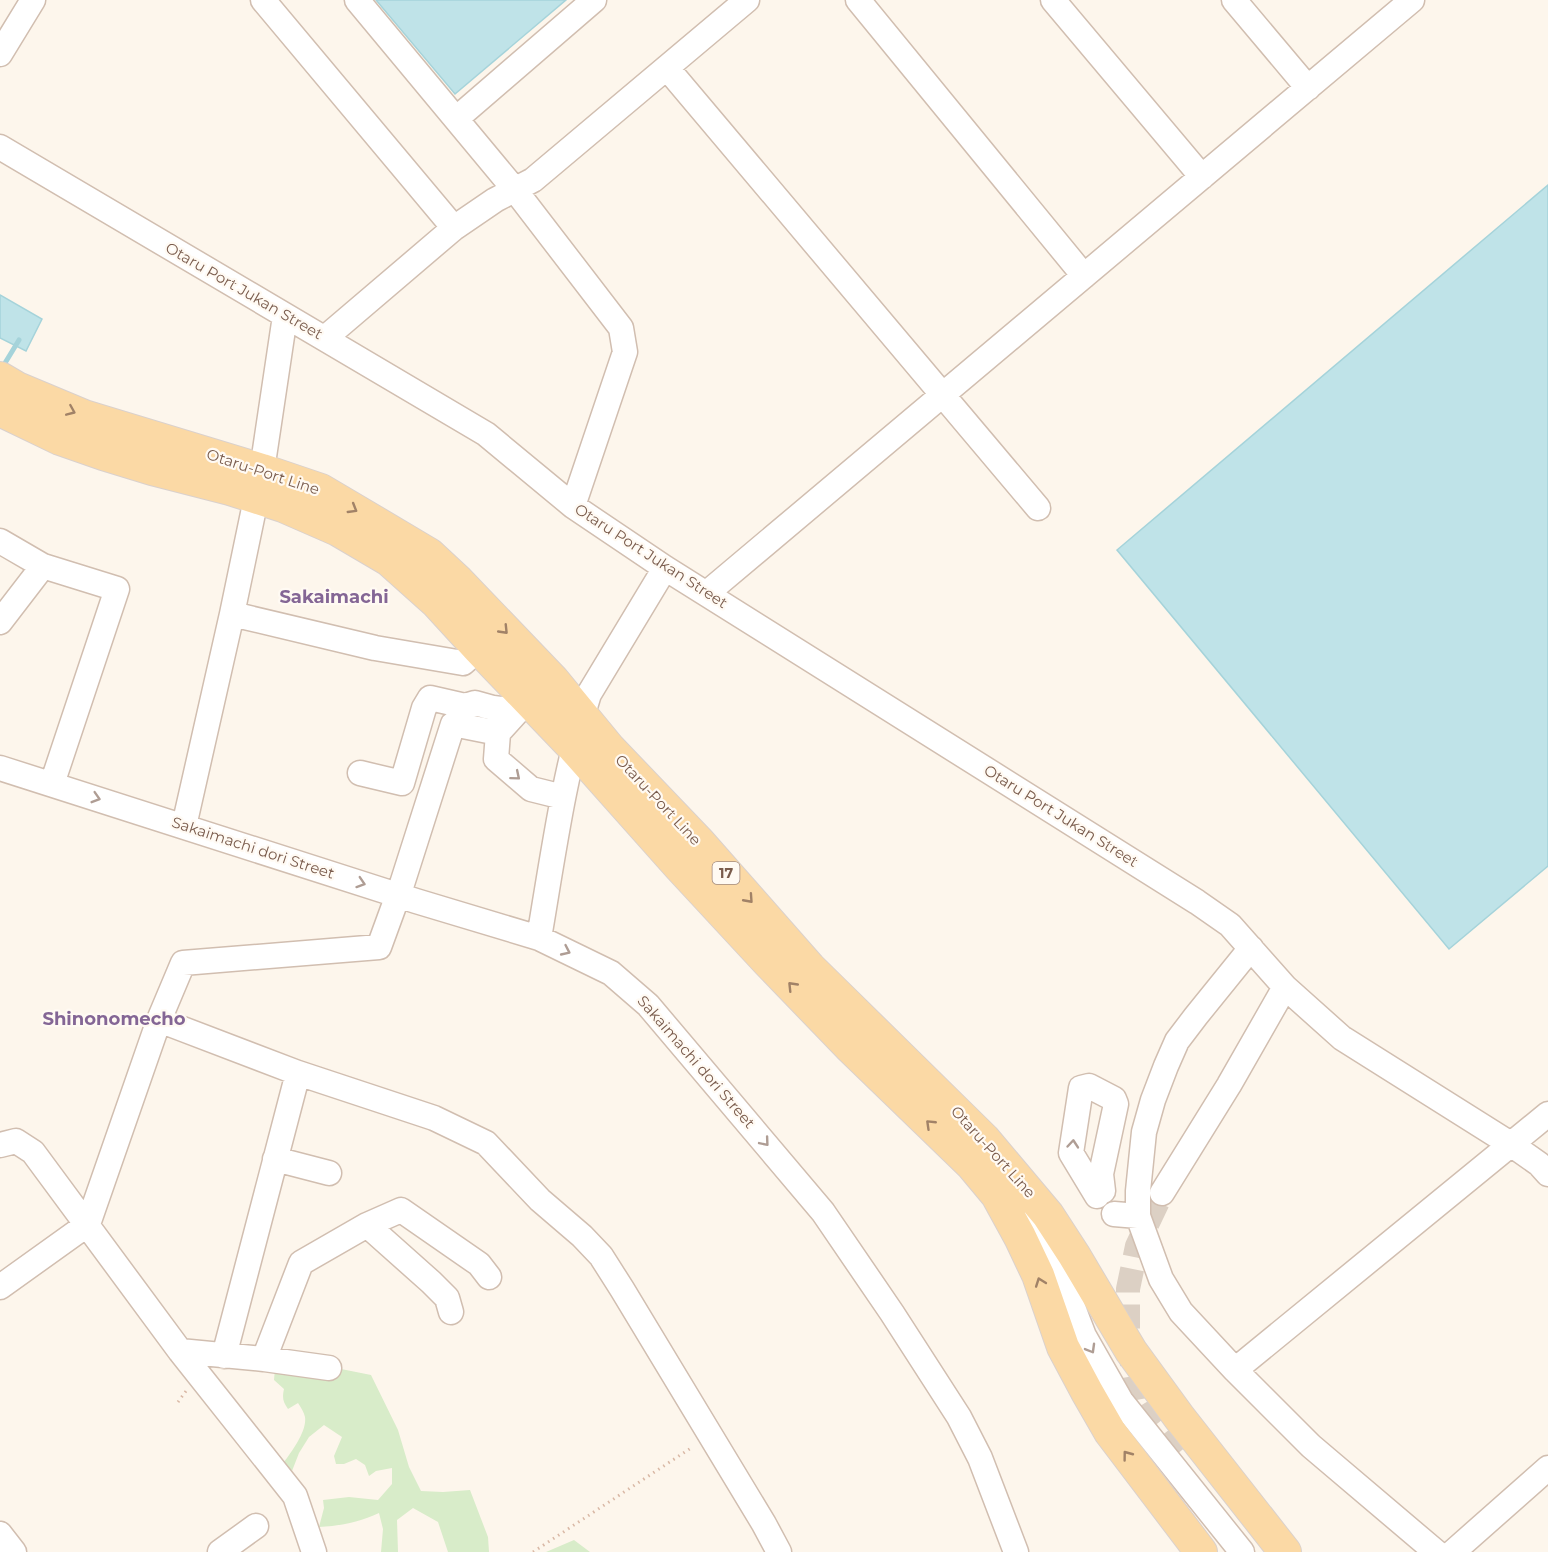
<svg xmlns="http://www.w3.org/2000/svg" width="1548" height="1552" viewBox="0 0 1548 1552" font-family="Montserrat,sans-serif">
  <style>
    .green { fill: #d8ecc9 }
    .water { fill: #bfe3e8; stroke: #a5d3da; stroke-width: 1.5 }
    .lines { fill: none; stroke-linecap: round; stroke-linejoin: round }
    .stream { stroke: #a5d3da; stroke-width: 5 }
    .minor-tunnel { stroke: #dcd0c4; stroke-width: 24; stroke-dasharray: 24 12; stroke-linecap: butt }
    .minor-casing { stroke: #d1beb0; stroke-width: 27 }
    .major-casing { stroke: #dad1cd; stroke-width: 34 }
    .path { stroke: #d9b8a5; stroke-width: 3; stroke-dasharray: 1.5 4.5; stroke-linecap: butt }
    .minor { stroke: #fff; stroke-width: 24 }
    .major { stroke: #fbd9a5; stroke-width: 32 }
    .oneway { stroke: #a18267 }
    .oneway2 { stroke: #af9d94 }
    .labels { text-anchor: middle; stroke-width: 4.5; stroke-linejoin: round; paint-order: stroke }
    .shield { fill: #fffaf3; stroke: #a28b7f; stroke-width: 1.5 }
    .shield-label { font-size: 14px; font-weight: bold; fill: #7a5c4d }
    .street-label { font-size: 15px; fill: #7a5c4d; stroke: #fffaf3 }
    .quarter-label { font-size: 18px; font-weight: bold; fill: #846695; stroke: #fffaf3 }
  </style>
  <rect width="100%" height="100%" fill="#fdf6ec"/>
  <!-- green -->
  <path class="green" d="M275,1368L341,1369L371,1375L398,1430L409,1467L421,1491L443,1492L470,1490L488,1537L489,1552H448L438,1522L413,1508L397,1520L398,1552H381L383,1529L379,1513C360,1522 340,1526 319,1527L324,1508L323,1500L349,1497L378,1500L392,1484V1468L376,1471L369,1476L365,1465L356,1459L344,1464H336L334,1456L342,1437L324,1425L309,1437L299,1453L292,1471L284,1462C292,1451 307,1431 305,1417C304,1412 301,1408 298,1403L288,1409C283,1402 282,1398 284,1389L274,1380Z
    M574,1540L590,1552H546Z"/>
  <!-- water -->
  <path class="water" d="M376,0H566L455,94Z
    M1548,185V866L1449,949L1117,550Z
    M0,295L42,319L26,351L0,338Z"/>
  <g class="lines">
    <!-- stream -->
    <path class="stream" d="M2,368L19,340"/>
    <!-- minor-tunnel -->
    <path class="minor-tunnel" d="M1145,1403L1154,1418L1183,1454
      M1148,1434L1142,1420L1128,1341V1289L1137,1246L1162,1193"/>
    <!-- minor casing -->
    <g class="minor-casing">
      <path id="minor" d="M263,0L454,228
        M357,0L515,190L621,328L625,352L573,506
        M858,0L1084,276
        M1053,0L1202,177
        M1234,0L1308,88
        M0,54L33,0
        M667,68L1038,508
        M456,119L594,0
        M0,147L486,434L573,506L665,568L1197,902L1230,925L1285,987L1342,1038L1512,1145L1539,1164L1548,1174
        M325,338L454,228L495,200L533,180L747,0
        M0,541L43,566L117,589L52,784
        M707,593L1412,0
        M232,614L375,648L463,663L479,649
        M0,622L43,566
        M498,733L496,759L531,789L563,797
        M0,768L416,901L539,938L611,973L648,1005L823,1212L892,1313L959,1417L980,1458L1016,1552
        M360,773L402,783L424,708L430,698L465,706L475,703L493,708L517,711
        M184,826L232,614L262,470L285,316
        M539,938C553,856 564,773 589,694L665,568
        M1251,948L1196,1016L1177,1041L1166,1066L1153,1100L1144,1132L1138,1191V1216L1161,1279L1181,1312L1235,1370L1311,1446L1436,1552
        M159,1020L298,1073L434,1118L486,1143L540,1200L582,1236L601,1256L622,1289L764,1524L779,1552
        M0,1145L16,1141L33,1152L180,1351L295,1496L314,1552
        M275,1159L329,1173
        M1162,1193L1229,1085L1285,987
        M1097,1196L1071,1153L1081,1088L1089,1086L1114,1099L1116,1104L1101,1174L1103,1191
        M1036,1208L1040,1228L1066,1289L1084,1336L1121,1401L1242,1552
        M1114,1214L1138,1216
        M367,1225L431,1282L447,1298L451,1312
        M0,1287L88,1224L159,1020L183,963L379,947L402,884L453,724L498,733L528,700
        M180,1351L264,1359L329,1368
        M224,1356L298,1073
        M264,1359L301,1263L367,1225L401,1210L479,1264L489,1277
        M1235,1370L1548,1114
        M0,1534L14,1552
        M220,1552L256,1526
        M1453,1552L1548,1468"/>
    </g>
    <!-- major casing -->
    <g class="major-casing">
      <path id="major" d="M0,378L17,388L84,416L262,470L321,490L429,554L458,581L553,680L609,748L699,842L810,968L984,1139L1048,1215L1074,1255L1131,1351L1179,1417L1285,1552
        M0,410L60,439L103,454L152,469L230,489L283,506L338,530L389,560L436,602L479,649L574,748L679,866L768,962L849,1046L972,1165L997,1195L1020,1237L1038,1275L1063,1347L1087,1392L1110,1432L1201,1552"/>
    </g>
    <!-- path -->
    <path class="path" d="M178,1402L186,1391
      M533,1552L691,1448"/>
    <!-- minor -->
    <use href="#minor" class="minor"/>
    <!-- major -->
    <use href="#major" class="major"/>
  </g>
  <!-- one-way arrows -->
  <defs><path id="oneway-chevron" d="M-2-3.5L2.5 0L-2 3.5" fill="none" stroke-width="1.6" stroke-linecap="round" stroke-linejoin="round" transform="scale(1.5)"/></defs>
  <g class="oneway">
    <use href="#oneway-chevron" transform="translate(71 411) rotate(23)"/>
    <use href="#oneway-chevron" transform="translate(353 509) rotate(31)"/>
    <use href="#oneway-chevron" transform="translate(504 630) rotate(46)"/>
    <use href="#oneway-chevron" transform="translate(749 899) rotate(48)"/>
    <use href="#oneway-chevron" transform="translate(792 986) rotate(-134)"/>
    <use href="#oneway-chevron" transform="translate(930 1124) rotate(-136)"/>
    <use href="#oneway-chevron" transform="translate(1040 1282) rotate(-110)"/>
    <use href="#oneway-chevron" transform="translate(1127 1455) rotate(-127)"/>
  </g>
  <g class="oneway2">
    <use href="#oneway-chevron" transform="translate(516 776) rotate(40)"/>
    <use href="#oneway-chevron" transform="translate(96 798) rotate(17)"/>
    <use href="#oneway-chevron" transform="translate(361 883) rotate(18)"/>
    <use href="#oneway-chevron" transform="translate(566 951) rotate(25)"/>
    <use href="#oneway-chevron" transform="translate(765 1142) rotate(50)"/>
    <use href="#oneway-chevron" transform="translate(1073 1144) rotate(-85)"/>
    <use href="#oneway-chevron" transform="translate(1091 1349) rotate(60)"/>
  </g>
  <g class="labels">
    <!-- shield labels -->
    <rect class="shield" x="712.5" y="862" width="27" height="22" rx="4.5"/>
    <g class="shield-label">
      <text x="726" y="878">17</text>
    </g>
    <!-- street labels -->
    <g class="street-label">
      <text transform="translate(244 291) rotate(30)" y="5">Otaru Port Jukan Street</text>
      <text transform="translate(263 472) rotate(18)" y="5">Otaru-Port Line</text>
      <text transform="translate(651 556) rotate(33)" y="5">Otaru Port Jukan Street</text>
      <text transform="translate(658 800) rotate(47)" y="5">Otaru-Port Line</text>
      <text transform="translate(1061 816) rotate(32)" y="5">Otaru Port Jukan Street</text>
      <text transform="translate(253 848) rotate(18)" y="5">Sakaimachi dori Street</text>
      <text transform="translate(696 1062) rotate(49)" y="5">Sakaimachi dori Street</text>
      <text transform="translate(993 1152) rotate(48)" y="5">Otaru-Port Line</text>
    </g>
    <!-- quarter labels -->
    <g class="quarter-label">
      <text x="334" y="603">Sakaimachi</text>
      <text x="114" y="1025">Shinonomecho</text>
    </g>
  </g>
</svg>
